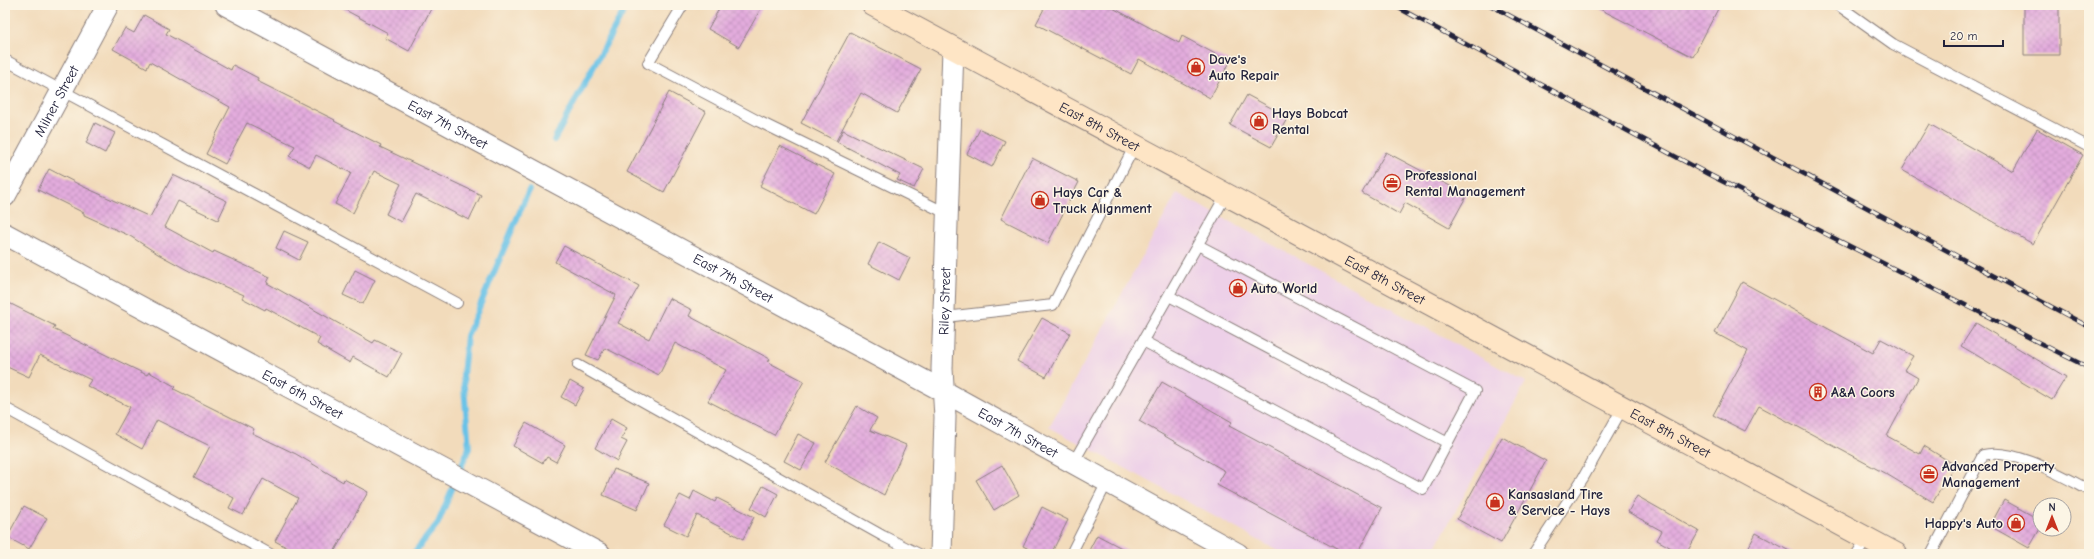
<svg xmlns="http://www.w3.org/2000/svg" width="2094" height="559" viewBox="0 0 2094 559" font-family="'Comic Neue',sans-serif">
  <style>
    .built { fill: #edd0e8 }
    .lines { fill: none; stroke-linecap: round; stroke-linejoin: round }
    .stream { stroke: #69c2e7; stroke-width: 6 }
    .building { fill: url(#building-cross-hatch) }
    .service-casing { stroke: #8a7e7b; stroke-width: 12 }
    .minor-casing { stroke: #8a7e7b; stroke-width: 23 }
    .secondary-casing { stroke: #8a7e7b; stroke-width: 24 }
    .service { stroke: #fff; stroke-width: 10 }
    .minor { stroke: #fff; stroke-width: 21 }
    .secondary { stroke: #fee5c5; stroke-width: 22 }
    .rail-casing { stroke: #22223b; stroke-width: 4.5 }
    .rail { stroke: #fcf5e5; stroke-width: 3; stroke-dasharray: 9; stroke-linecap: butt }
    .labels { text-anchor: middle; stroke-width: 3; stroke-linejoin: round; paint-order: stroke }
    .poi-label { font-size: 14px; font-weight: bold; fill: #22223b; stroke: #fcf5e5; text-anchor: start }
    .street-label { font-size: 14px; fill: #22223b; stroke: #fcf5e5 }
  </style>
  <defs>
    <pattern id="building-cross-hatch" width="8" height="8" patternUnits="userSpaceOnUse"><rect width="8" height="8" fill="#e3acdd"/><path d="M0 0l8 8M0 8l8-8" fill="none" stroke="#c294bf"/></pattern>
  </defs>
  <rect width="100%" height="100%" fill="#fcf5e5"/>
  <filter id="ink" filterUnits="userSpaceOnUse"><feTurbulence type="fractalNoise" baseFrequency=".025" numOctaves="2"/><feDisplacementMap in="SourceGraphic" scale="8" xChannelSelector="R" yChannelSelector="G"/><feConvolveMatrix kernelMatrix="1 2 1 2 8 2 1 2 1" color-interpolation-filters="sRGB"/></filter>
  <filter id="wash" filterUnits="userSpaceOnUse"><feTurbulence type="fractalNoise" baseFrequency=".012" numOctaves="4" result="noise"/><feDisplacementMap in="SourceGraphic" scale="16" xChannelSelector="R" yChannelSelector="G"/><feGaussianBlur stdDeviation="0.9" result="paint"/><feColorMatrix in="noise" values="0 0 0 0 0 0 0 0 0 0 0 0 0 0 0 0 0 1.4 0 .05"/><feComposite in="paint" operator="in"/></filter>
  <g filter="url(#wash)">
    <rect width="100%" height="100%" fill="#f2dbbb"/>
    <!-- built -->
    <path class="built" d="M1177,193L1526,382L1432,554H1284L1049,427Z"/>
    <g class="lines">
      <!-- stream -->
      <path class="stream" d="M554,140L627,5
        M413,554L438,523L469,448L463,375L467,336L529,190"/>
    </g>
    <g id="blocks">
      <!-- building -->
      <path class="building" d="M336,5H433L409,51L385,38L388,33Z
        M721,5H763L739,47L708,29Z
        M1046,5H1107L1179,43L1182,36L1230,62L1210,98L1139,59L1131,74L1036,24Z
        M1592,5H1720L1693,57Z
        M2024,5H2059V55H2024Z
        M144,15L169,29L166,34L231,70L233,65L258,78L257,81L335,120L334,121L381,145L380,147L481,195L469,220L416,194L401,222L386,214L401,184L374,171L353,213L335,204L351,173L316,155L310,167L289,156L295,146L247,123L225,164L206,154L230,107L150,62L147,68L113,49L125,28L134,33Z
        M850,32L921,69L897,113L861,93L836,141L801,123Z
        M669,92L706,112L664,192L627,172Z
        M1247,95L1288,117L1271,147L1230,125Z
        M95,123L115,133L105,153L86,143Z
        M1929,124L2013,171L2037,129L2083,155L2033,244L1902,170Z
        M980,129L1005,141L992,167L967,154Z
        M843,130L924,169L914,188L897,180L900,175L837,142Z
        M780,146L835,174L814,214L760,186Z
        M1386,152L1467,195L1449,228L1405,203L1399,214L1362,193Z
        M1032,158L1079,182L1048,243L1001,219Z
        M49,169L82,186L150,217L173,175L227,201L218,220L178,201L165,227L213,253L214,251L270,277L267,283L373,343L375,340L402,353L389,377L353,357L350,363L317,344L320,338L266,308L265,310L242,298L244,295L193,273L158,254L130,236L84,215V213L38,190Z
        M284,231L308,242L299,260L276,248Z
        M879,242L910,258L899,280L868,264Z
        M564,246L639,286L618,323L649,339L669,298L692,310L689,316L770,359L768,362L804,381L774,435L708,401L726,370L675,343L659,375L605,348L598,360L586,355L616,295L555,262Z
        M355,270L375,280L363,304L343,295Z
        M1742,282L1873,353L1881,339L1913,356L1904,370L1918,378L1887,436L1920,454L1924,446L1955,465L1933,502L1888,475L1759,406L1745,431L1713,415L1748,351L1715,333Z
        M5,301L55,326L53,329L147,375L149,372L176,387L174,389L254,429L252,433L296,454L343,482L344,479L368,492L333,554H299L275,541L298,498L263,479L243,515L229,508L234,498L194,477L210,446L157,420L142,449L115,434L130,407L87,386L91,380L40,355L29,377L5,366Z
        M1042,318L1070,333L1046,377L1017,361Z
        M1976,323L2066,377L2052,400L1961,346Z
        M570,381L584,389L575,405L561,397Z
        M1162,382L1232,422L1229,426L1382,508L1357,554H1346L1217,485L1225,471L1139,421Z
        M857,406L877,418L870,430L906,445L884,495L825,462Z
        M611,419L627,428L621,439L627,442L617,461L595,448Z
        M526,423L565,445L556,462L547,457L543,463L513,446Z
        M798,434L816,443L801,470L784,461Z
        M1502,437L1546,461L1501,543L1457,519Z
        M1002,465L1019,495L994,510L976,480Z
        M614,469L649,483L637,510L603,495Z
        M763,486L778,494L766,517L751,508Z
        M694,491L715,502L717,498L754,517L743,539L697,515L686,536L664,525L680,495L690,500Z
        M1637,496L1699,531L1686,554H1682L1657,540L1662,531L1628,512Z
        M2004,500L2040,520V529L2029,548L1990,526Z
        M24,506L47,518L29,549L7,537Z
        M1042,507L1068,520L1051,554H1038L1023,546Z
        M1756,533L1795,554H1745Z
        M1097,535L1133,554H1087Z"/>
    </g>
  </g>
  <g filter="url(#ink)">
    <use href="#blocks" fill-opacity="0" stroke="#8a7e7b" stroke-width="1"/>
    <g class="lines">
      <!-- service casing -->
      <g class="service-casing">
        <path id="service" d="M683,5L648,63L760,122L948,214
          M1838,5L1893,44L2089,147
          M5,60L457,303
          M1169,296L1448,443
          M945,317L1053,305L1135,145
          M1143,341L1423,489L1475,391L1198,245
          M578,365L883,536L919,554
          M5,408L270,554
          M1073,463L1226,195
          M1071,554L1107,482
          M1533,554L1583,478L1623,407
          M1857,554L1867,538
          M1931,554L1983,455C2013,447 2062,476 2089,490"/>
      </g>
      <!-- minor casing -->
      <g class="minor-casing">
        <g id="minor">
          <path id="s1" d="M226,5L943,391L1238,554"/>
          <path id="s2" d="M5,196L108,5"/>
          <path id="s3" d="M5,234L600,554"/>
          <path id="s4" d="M941,554L945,417L942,369L953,49"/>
        </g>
      </g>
      <!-- secondary casing -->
      <g class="secondary-casing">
        <g id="secondary">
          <path id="s5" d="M873,5L1896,554"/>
        </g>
      </g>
      <!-- service -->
      <use href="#service" class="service"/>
      <!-- minor -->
      <use href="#minor" class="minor"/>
      <!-- secondary -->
      <use href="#secondary" class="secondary"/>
      <!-- rail casing -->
      <g class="rail-casing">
        <path id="rail" d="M1393,5L1708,174L2089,368
          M1490,5L2089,327"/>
      </g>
      <!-- rail -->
      <use href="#rail" class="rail"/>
    </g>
  </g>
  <!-- icons -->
  <defs>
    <g id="shop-ring" transform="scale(0.9)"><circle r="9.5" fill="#fcf5e5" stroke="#c8321e" stroke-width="1.5"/><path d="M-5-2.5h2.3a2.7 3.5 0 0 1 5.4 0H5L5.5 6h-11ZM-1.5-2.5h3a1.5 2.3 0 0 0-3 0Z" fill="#c8321e"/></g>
    <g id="office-ring" transform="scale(0.9)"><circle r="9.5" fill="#fcf5e5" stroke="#c8321e" stroke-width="1.5"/><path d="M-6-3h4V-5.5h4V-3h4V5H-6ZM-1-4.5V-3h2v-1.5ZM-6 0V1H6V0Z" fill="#c8321e"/></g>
    <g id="building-ring" transform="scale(0.9)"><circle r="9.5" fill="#fcf5e5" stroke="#c8321e" stroke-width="1.5"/><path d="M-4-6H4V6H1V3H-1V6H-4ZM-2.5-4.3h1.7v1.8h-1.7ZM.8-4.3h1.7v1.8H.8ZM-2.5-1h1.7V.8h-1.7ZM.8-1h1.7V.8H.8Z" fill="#c8321e"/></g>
  </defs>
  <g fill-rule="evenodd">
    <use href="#shop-ring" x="1196" y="67"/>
    <use href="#shop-ring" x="1259" y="121"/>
    <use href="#office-ring" x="1392" y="183"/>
    <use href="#shop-ring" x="1040" y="200"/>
    <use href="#shop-ring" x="1238" y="288"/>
    <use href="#building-ring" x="1818" y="392"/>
    <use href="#office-ring" x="1929" y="474"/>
    <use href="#shop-ring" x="1495" y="502"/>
    <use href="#shop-ring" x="2016" y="523"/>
  </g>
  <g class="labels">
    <!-- poi labels -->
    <g class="poi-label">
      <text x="1209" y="64">Dave's<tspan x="1209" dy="16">Auto Repair</tspan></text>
      <text x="1272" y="118">Hays Bobcat<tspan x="1272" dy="16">Rental</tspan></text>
      <text x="1405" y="180">Professional<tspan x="1405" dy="16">Rental Management</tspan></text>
      <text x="1053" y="197">Hays Car &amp;<tspan x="1053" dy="16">Truck Alignment</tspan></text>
      <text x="1251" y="293">Auto World</text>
      <text x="1831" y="397">A&amp;A Coors</text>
      <text x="1942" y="471">Advanced Property<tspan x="1942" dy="16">Management</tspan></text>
      <text x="1508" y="499">Kansasland Tire<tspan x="1508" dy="16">&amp; Service - Hays</tspan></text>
      <text x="2003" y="528" text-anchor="end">Happy's Auto</text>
    </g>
    <!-- street labels -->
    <g class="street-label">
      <text dy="5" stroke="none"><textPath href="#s2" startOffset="108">Milner Street</textPath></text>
      <text dy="5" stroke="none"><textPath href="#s1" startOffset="252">East 7th Street</textPath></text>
      <text dy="5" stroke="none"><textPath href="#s5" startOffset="257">East 8th Street</textPath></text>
      <text dy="5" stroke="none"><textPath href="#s1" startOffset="576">East 7th Street</textPath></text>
      <text dy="5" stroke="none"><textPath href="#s5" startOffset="581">East 8th Street</textPath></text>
      <text dy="5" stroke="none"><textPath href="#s4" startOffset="253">Riley Street</textPath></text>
      <text dy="5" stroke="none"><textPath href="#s3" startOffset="338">East 6th Street</textPath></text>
      <text dy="5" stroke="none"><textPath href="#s1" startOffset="900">East 7th Street</textPath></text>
      <text dy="5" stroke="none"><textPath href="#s5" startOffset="905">East 8th Street</textPath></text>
    </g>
  </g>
  <!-- margin -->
  <rect width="2094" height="559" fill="none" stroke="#fcf5e5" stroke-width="20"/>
  <!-- north arrow -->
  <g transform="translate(2052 517)"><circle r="19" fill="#fcf5e5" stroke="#a5a1a1"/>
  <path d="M0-3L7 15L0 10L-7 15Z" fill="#c8321e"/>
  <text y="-6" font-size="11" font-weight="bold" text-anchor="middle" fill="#22223b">N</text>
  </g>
  <!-- scale -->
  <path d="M1944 40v6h59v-6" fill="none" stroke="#22223b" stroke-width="2"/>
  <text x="1950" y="40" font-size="12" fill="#22223b" stroke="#fcf5e5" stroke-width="3" paint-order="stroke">20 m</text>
</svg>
